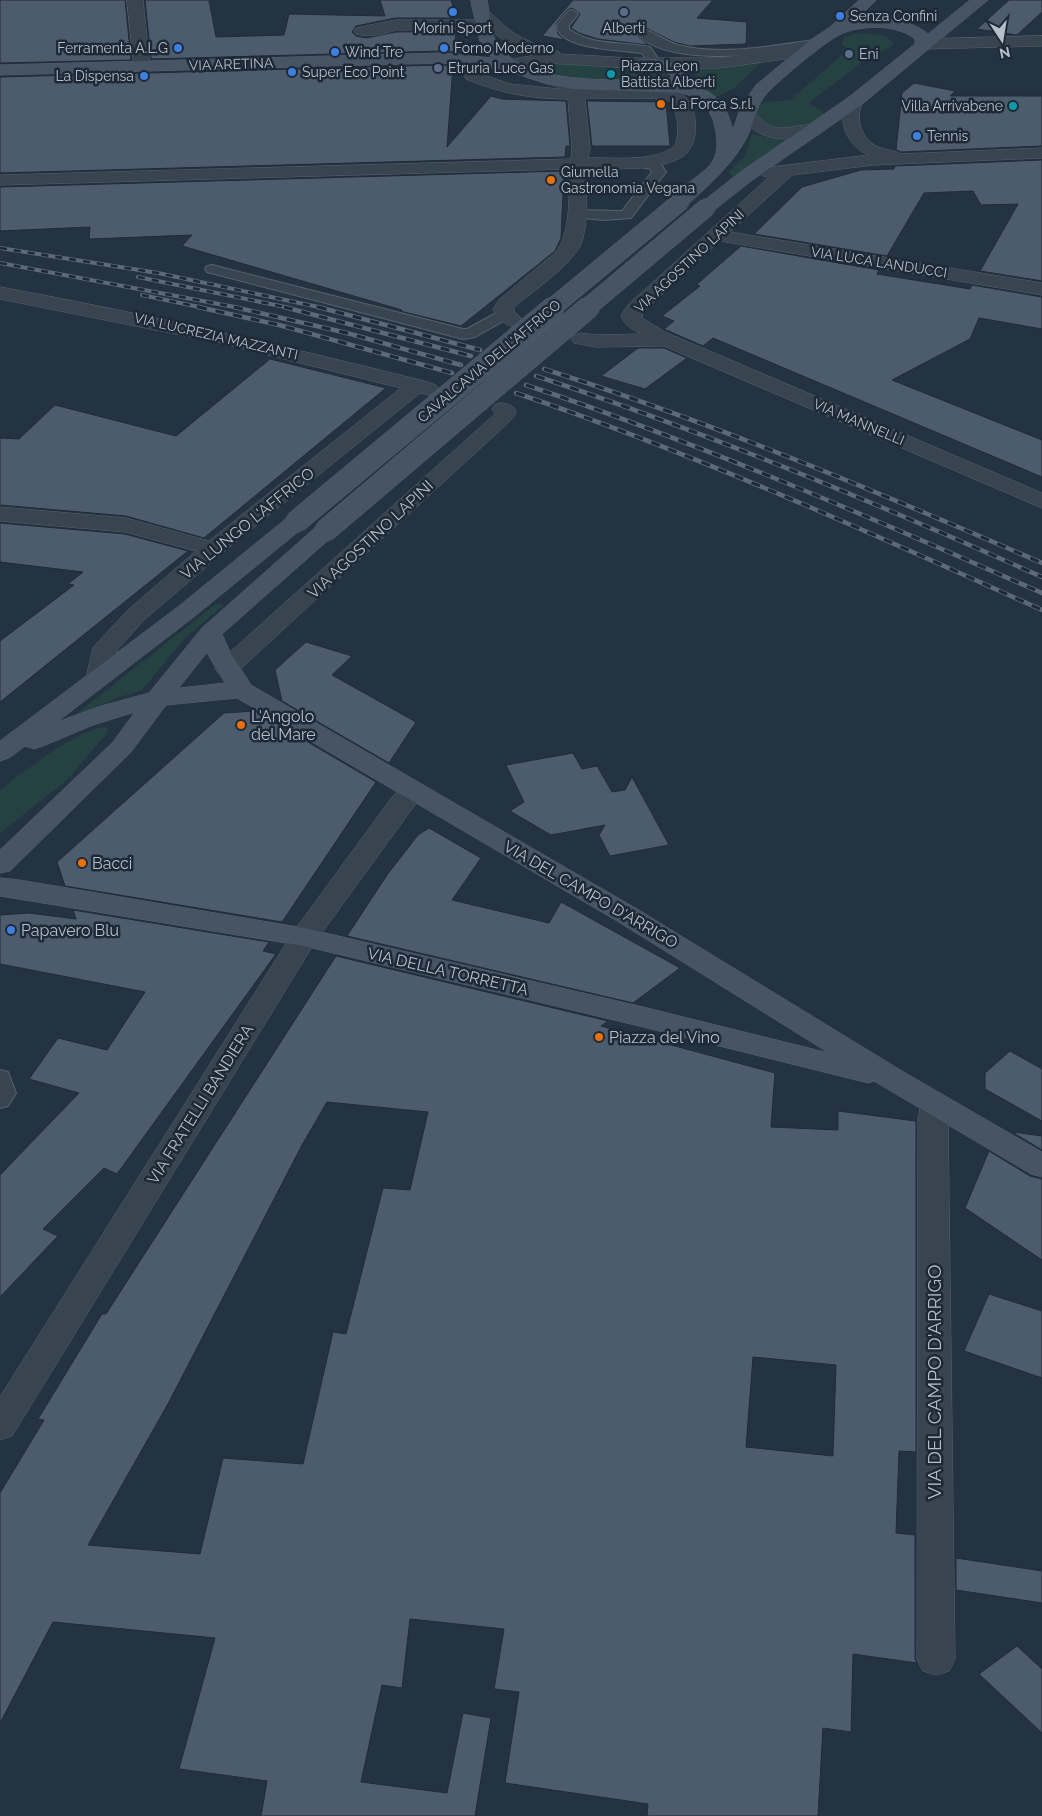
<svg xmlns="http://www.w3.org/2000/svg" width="1042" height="1816" viewBox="0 0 1042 1816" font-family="Raleway,sans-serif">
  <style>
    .green { fill: #264142 }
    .building { fill: #4d5c6d; stroke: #1f2b38; fill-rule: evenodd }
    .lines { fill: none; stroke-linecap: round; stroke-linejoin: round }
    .lane-casing { stroke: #56626e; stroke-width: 2 }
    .street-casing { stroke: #56626e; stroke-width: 1 }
    .secondary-casing { stroke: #56626e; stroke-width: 1 }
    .lane { fill: #394451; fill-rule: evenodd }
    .street { fill: #394451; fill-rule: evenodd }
    .secondary { fill: #465464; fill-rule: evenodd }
    .rail-far1-casing { stroke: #5b6978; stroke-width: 4 }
    .rail-casing { stroke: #5b6978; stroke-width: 4.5 }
    .rail-far1 { stroke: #1d2936; stroke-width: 2.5; stroke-dasharray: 7; stroke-linecap: butt }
    .rail { stroke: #1d2936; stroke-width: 3; stroke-dasharray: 9; stroke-linecap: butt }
    .secondary-bridge-far1-casing { stroke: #56626e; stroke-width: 19; stroke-linecap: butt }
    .secondary-bridge-casing { stroke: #56626e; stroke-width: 23; stroke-linecap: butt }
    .secondary-bridge-far1 { stroke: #465464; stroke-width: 18 }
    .secondary-bridge { stroke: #465464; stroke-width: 22 }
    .shop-dot { fill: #3f7fe0; stroke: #1d2936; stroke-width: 2 }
    .service-dot { fill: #5c6f8a; stroke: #1d2936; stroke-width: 2 }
    .culture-dot { fill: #0f9aa8; stroke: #1d2936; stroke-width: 2 }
    .food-dot { fill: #e8710a; stroke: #1d2936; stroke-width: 2 }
    .labels { text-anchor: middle; stroke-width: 5; stroke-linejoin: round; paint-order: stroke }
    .far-poi-label { font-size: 14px; fill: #b5bfcb; stroke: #1d2936; text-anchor: start }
    .far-street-label { font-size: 14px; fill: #b5bfcb; stroke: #1d2936 }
    .street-label { font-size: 16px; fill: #b5bfcb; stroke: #1d2936 }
    .poi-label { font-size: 16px; fill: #b5bfcb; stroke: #1d2936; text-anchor: start }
    .near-street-label { font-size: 19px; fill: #b5bfcb; stroke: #1d2936 }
  </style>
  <rect width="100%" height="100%" fill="#243342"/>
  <!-- green -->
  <path class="green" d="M870,33L885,36L893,42V45L885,50L875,52L809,103L823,112L824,117C804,131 779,131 758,121L754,108L767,102L790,100L849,49L842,45L843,38L854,34Z
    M555,62C571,64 586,66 602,67C622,68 649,64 668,75L667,77L657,82H583L542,72L540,67L547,63Z
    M762,62L734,88L716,97L687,84L693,81L697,76L693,70L687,68Z
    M752,134L787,140L733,177L728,172L745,156Z
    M217,603L224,605L186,637L142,690L115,699L71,718Z
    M102,727L108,728L107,733L67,780L0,833V790C28,769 69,735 102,727Z"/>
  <!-- building -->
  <path class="building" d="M0,0H125L131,60L0,63Z
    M145,0H209L216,37L284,35L289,14L385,16L380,0H451L457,18H395L356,26L352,32L356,36L366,38L396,32L456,31L454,52L442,51L151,59Z
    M573,0H713L697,18L747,22L746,44L690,46L674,42L644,27L635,33L648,45L598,39L579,33L571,28L580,14L572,8L567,10L556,24L558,34L565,40L542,36Z
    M1009,0H1042V12L1017,35L977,29Z
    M442,65L453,66L447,147L491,96L502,99L566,101L570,146H566L565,157L0,173V77Z
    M914,83L955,91L950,96H1042V146L901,152L896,150L902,93Z
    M587,101L666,102L670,146H592Z
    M1042,160V281L980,271L1018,204L981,205L973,191L924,193L887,256L754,234L802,187L861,170L894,169L895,166Z
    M564,171L561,238L555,251L461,326L400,311L402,310L182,246L192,235L89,239L90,227L0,231V187Z
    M741,246L879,270L877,274L970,289L972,285L1042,297V329L979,318L970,339L892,380L1042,440V477L713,338L703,346L664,329L674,321L662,316L700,286L696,285Z
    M638,348H664L687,358L645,389L601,376Z
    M270,359L386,388L204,538L126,516L0,505V438L19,439L55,405L176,436Z
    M0,523L125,534L188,551L0,702V641L74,585L68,584L83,572L0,562Z
    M306,642L352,656L332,675L416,722L389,763L282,701L275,670Z
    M255,711L376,782L282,922L65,886L57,862L224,713Z
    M573,753L582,769L597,766L612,792L625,790L632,777L669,845L610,856L599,835L605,825L551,835L510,811L524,802L506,765Z
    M429,828L481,858L452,900L549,923L561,902L680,968L633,1003L347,936L387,875L418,835Z
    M73,910L269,942L263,951L276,954L117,1174L104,1168L43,1229L58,1236L0,1297V1175L79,1093L29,1079L58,1038L107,1050L145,992L0,964V915L29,913L76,919Z
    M336,956L608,1021L601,1026L775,1073L771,1127L838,1130V1111L916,1121V1452L899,1451L896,1533L915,1535V1659L917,1663L853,1654L851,1732L823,1728L818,1816H647L648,1804L505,1783L519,1692L494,1689L504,1629L410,1619L402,1688L382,1685L361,1782L447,1793L463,1713L491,1718L475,1816H261L267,1781L179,1769L215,1638L53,1622L0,1723V1493L44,1420L38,1419L102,1314H106ZM327,1102L428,1112L410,1190L383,1188L346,1334L333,1332L303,1464L223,1458L200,1554L88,1545L169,1402L302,1145ZM753,1357L836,1365L833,1456L746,1447Z
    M1010,1051L1042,1069V1121L985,1089V1073Z
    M1012,1132L1042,1136V1150Z
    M989,1151L1030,1176L1042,1179V1260L965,1208Z
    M989,1294L1042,1311V1378L964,1351Z
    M956,1558L1042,1571V1603L956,1590Z
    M1017,1646L1042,1669V1733L979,1674Z"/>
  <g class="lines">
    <!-- lane casing -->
    <g class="lane-casing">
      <path id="lane" d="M572,10L578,14L569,25V29C593,47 623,41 650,47L657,57L656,63L650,67L646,66L644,63L645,57L642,53C624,50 557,50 557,25L568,11Z
        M643,29C655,32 665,41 678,45C721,56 771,46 815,40L821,44C815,51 798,50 788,51C752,56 662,65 637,33Z
        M637,158L660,163L666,172L631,218L604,220L571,217L569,214L571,211L576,210L622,211L652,172L650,169L632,165L630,162L632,159Z
        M212,265L463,329H467L500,311H510L513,314L510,317L475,337L463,339L207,272L205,269L207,266Z
        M0,1070L8,1072L16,1093L8,1106L0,1108Z"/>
    </g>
    <!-- street casing -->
    <g class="street-casing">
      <path id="street" d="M127,0H143L150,66L148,69H136L134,66Z
        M483,9C493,12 502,25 511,31C526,41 542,47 559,52L560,54L632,58H719L807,46L813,48L815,51L813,54L807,56L719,68H632L546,63L510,69L504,67L502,64L504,61L535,55L509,44L489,29L396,30C384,34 369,38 356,34L354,31L356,28L395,20H480L475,14L477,11Z
        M1042,36V46L923,49L917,47L915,44L917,41L923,39Z
        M472,71L510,84L559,89L553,83L555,79H567L581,89L660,88C667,89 677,89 682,94C700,108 701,148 680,158C652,172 617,168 587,169C586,190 589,228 580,246C567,269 534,290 514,307V311L525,322L522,326C509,329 498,321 493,309L500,299L556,252C572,230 568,195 570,169L0,185V175L571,159L572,148L568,99C532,99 499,93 466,79L464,76L466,73ZM641,98L666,99L672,103C678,116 680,132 675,146C653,163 615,157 588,158L590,148L585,99Z
        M855,96L861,97L863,101C855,118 860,138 878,147C885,150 894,150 901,154L1042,148V158L873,165L792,175L730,232L1042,283V295L720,241L643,312L642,318L665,332L1042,493V508L664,346L596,347L574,343L571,339L574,335L581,333L596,335L641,334C632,329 625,326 621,315L629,304L769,177L763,176L760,172L763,168L869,155C846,146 835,118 849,97Z
        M746,108L752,109C776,143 792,120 820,126L823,130L820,134C787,142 758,143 738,113L740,109Z
        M0,287C143,313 284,346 424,381L436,385L439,389L436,393L429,395L420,393L221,554L144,620L117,650L110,678L107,683L98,685L89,683L86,678L93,648L97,643L128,610L196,551L125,532L0,521V507L126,518L209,541L401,388L216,342L0,299Z
        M502,403C509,404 516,406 516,414L509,422L236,673L227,675L218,673L215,668L218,663L495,414L492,409L495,405Z
        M412,783L421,785L425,791L315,942L12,1436L0,1440V1397L294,931L390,800L403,785Z
        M936,1093L947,1097L951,1104L948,1119L955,1659L949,1671L936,1675L923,1671L917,1659L918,1119L921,1104L925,1097Z"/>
    </g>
    <!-- secondary casing -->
    <g class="secondary-casing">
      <path id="secondary" d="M471,0H487C490,14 490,36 500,48C527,80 591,80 630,80C644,80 658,82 671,78V75L663,71L638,66L636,63L638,60C653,56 682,62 688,77L684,83C713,90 725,100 733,130L741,106L756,85L809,41L830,27L859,0H876L855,21C879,16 909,18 928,34L970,0H988L861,105L751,181L713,211L707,212L701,211L698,207L701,203L739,173L849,97L915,44V39C898,25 866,25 846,32C829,37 781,79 768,92C755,106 755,121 747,137C733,164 710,184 687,205L681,206L675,205L672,201C695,167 727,175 714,123C709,106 698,97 682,93L572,89L547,84L520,75L483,66L442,63L0,75V65L442,53L492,58L480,41Z
        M296,515L304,517L307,522L304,527L195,616L57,722L101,706L149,693L202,628L317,526L325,524L333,526L336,531L333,536L222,634L230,652L251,685L637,909L902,1071L1042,1152V1177L1031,1174L874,1081L868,1083L639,1026L304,946L0,896V878L20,880L304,928L639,1006L829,1053L617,921L237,698L166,705L131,752L10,871L0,873V850L113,742L135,712L93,725L43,746L34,749L25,746L9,758L0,761V741L179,606L288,517ZM207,653L225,683L179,688Z"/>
    </g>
    <!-- lane -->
    <use href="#lane" class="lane"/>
    <!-- street -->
    <use href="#street" class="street"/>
    <!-- secondary -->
    <use href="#secondary" class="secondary"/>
    <!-- rail-far1 casing -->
    <g class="rail-far1-casing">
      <path id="rail-far1" d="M0,248L158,273L323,308
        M0,263L240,308
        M138,277L290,308
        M142,295L204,308"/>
    </g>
    <!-- rail casing -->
    <g class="rail-casing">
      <path id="rail" d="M198,307L279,325L452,373
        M234,307L347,333L461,365
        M284,307L471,356
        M318,307L480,350
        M544,369C714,423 878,492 1042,563
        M536,376C709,433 876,503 1042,577
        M526,385C702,444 872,518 1042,593
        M516,393C696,454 869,532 1042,610"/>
    </g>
    <!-- rail-far1 -->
    <use href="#rail-far1" class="rail-far1"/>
    <!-- rail -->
    <use href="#rail" class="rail"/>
    <!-- secondary-bridge-far1 casing -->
    <g class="secondary-bridge-far1-casing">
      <path id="secondary-bridge-far1" d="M552,308L681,201
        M587,308L707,207"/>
    </g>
    <!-- secondary-bridge casing -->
    <g class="secondary-bridge-casing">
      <path id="secondary-bridge" d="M296,522L554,307
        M325,531L589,307"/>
    </g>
    <!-- secondary-bridge-far1 -->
    <use href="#secondary-bridge-far1" class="secondary-bridge-far1"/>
    <!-- secondary-bridge -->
    <use href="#secondary-bridge" class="secondary-bridge"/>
  </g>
  <!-- markers -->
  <g class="shop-dot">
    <circle cx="453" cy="12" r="5"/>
    <circle cx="840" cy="16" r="5"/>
    <circle cx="178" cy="48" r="5"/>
    <circle cx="444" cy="48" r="5"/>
    <circle cx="335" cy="52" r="5"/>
    <circle cx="292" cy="72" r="5"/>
    <circle cx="144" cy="76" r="5"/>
    <circle cx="917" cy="136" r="5"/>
    <circle cx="11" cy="930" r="5"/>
  </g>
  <g class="service-dot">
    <circle cx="624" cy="12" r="5"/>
    <circle cx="849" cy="54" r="5"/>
    <circle cx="438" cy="68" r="5"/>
  </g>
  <g class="culture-dot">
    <circle cx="611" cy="74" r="5"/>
    <circle cx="1013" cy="106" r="5"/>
  </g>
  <g class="food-dot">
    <circle cx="661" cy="104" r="5"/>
    <circle cx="551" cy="180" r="5"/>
    <circle cx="241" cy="725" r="5"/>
    <circle cx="82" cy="863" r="5"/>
    <circle cx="599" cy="1037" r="5"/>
  </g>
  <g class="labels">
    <!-- far-poi labels -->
    <g class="far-poi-label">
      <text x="850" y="21">Senza Confini</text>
      <text x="453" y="33" text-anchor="middle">Morini Sport</text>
      <text x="624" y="33" text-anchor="middle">Alberti</text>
      <text x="168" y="53" text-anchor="end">Ferramenta A.L.G</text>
      <text x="454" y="53">Forno Moderno</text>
      <text x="345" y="57">Wind Tre</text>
      <text x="859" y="59">Eni</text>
      <text x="621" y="71">Piazza Leon<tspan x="621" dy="16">Battista Alberti</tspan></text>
      <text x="448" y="73">Etruria Luce Gas</text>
      <text x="302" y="77">Super Eco Point</text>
      <text x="134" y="81" text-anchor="end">La Dispensa</text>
      <text x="671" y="109">La Forca S.r.l.</text>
      <text x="1003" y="111" text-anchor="end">Villa Arrivabene</text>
      <text x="927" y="141">Tennis</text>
      <text x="561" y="177">Giumella<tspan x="561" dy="16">Gastronomia Vegana</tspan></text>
    </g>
    <!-- far-street labels -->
    <g class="far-street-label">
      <text transform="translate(231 64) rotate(-2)" y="5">VIA ARETINA</text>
      <text transform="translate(689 261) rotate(-43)" y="5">VIA AGOSTINO LAPINI</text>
      <text transform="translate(879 262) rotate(9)" y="5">VIA LUCA LANDUCCI</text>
      <text transform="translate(216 336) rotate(13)" y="5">VIA LUCREZIA MAZZANTI</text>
      <text transform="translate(489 361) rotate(-40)" y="5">CAVALCAVIA DELL'AFFRICO</text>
      <text transform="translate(859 422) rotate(23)" y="5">VIA MANNELLI</text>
    </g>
    <!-- street labels -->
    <g class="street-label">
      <text transform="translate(247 523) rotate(-39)" y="6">VIA LUNGO L'AFFRICO</text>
      <text transform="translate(370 539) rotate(-43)" y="6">VIA AGOSTINO LAPINI</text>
      <text transform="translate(591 894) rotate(30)" y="6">VIA DEL CAMPO D'ARRIGO</text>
      <text transform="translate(448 971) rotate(13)" y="6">VIA DELLA TORRETTA</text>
      <text transform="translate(200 1104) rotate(-58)" y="6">VIA FRATELLI BANDIERA</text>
    </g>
    <!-- poi labels -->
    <g class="poi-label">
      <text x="251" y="722">L'Angolo<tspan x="251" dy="18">del Mare</tspan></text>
      <text x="92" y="869">Bacci</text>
      <text x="21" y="936">Papavero Blu</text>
      <text x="609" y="1043">Piazza del Vino</text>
    </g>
    <!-- near-street labels -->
    <g class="near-street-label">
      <text transform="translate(934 1382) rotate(-90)" y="7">VIA DEL CAMPO D'ARRIGO</text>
    </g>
  </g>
  <!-- north arrow -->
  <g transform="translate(1002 40) rotate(168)" stroke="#1d2936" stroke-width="4" paint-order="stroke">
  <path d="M0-4L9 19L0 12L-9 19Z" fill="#b5bfcb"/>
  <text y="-8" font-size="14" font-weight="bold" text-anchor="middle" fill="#b5bfcb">N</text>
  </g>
</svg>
